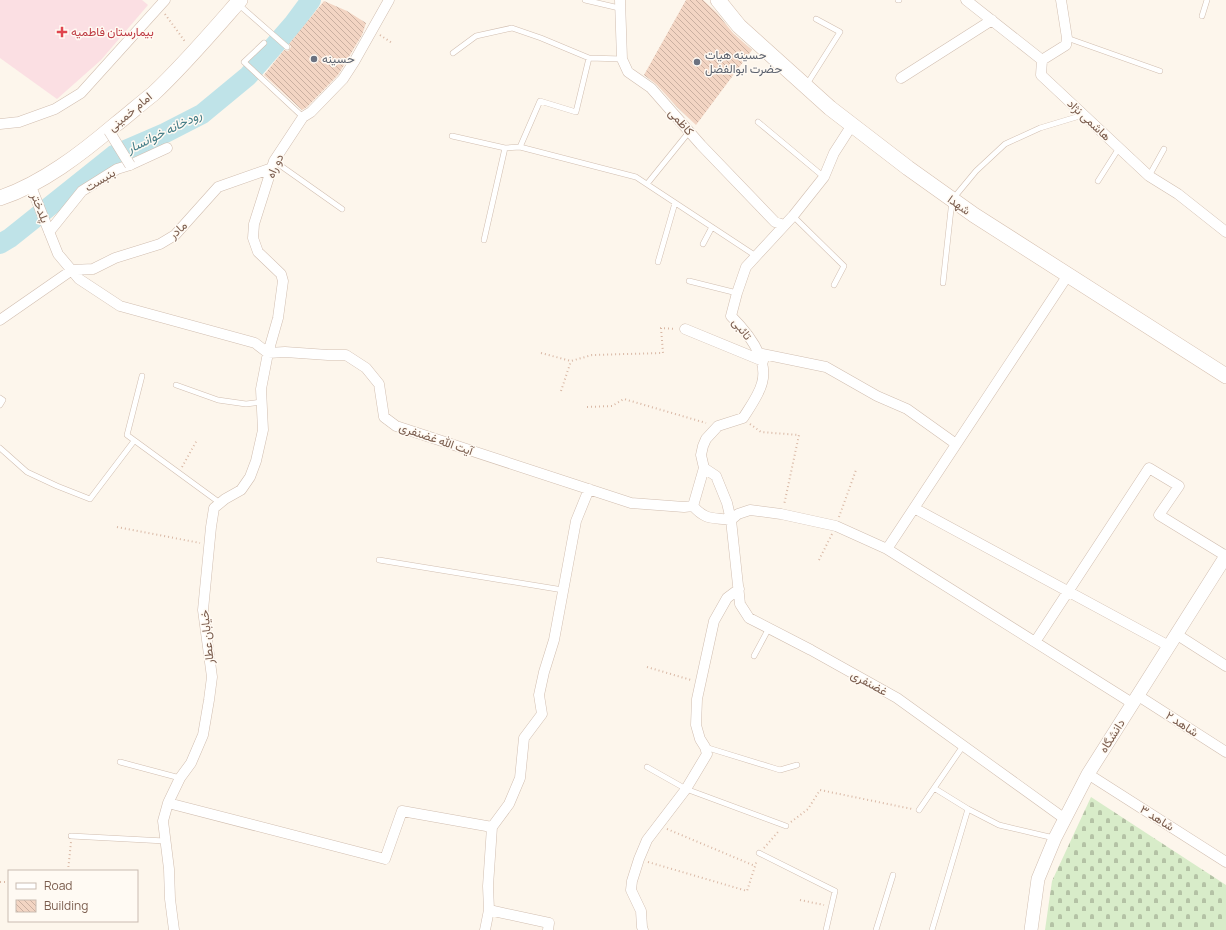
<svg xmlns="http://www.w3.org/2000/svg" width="1226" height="930" viewBox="0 0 1226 930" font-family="Manrope,Vazirmatn,sans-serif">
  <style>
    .medical { fill: #fbdfe3 }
    .cemetery { fill: url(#cemetery-stones) }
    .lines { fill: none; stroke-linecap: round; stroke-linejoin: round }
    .river { stroke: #bfe3e8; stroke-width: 20 }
    .building { fill: url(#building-back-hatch) }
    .service-casing { stroke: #d1beb0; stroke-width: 6 }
    .minor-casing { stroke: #d1beb0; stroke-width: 11 }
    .tertiary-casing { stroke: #d1beb0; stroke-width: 14 }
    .secondary-casing { stroke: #d6c0b0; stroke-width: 16 }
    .path { stroke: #d9b8a5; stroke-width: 2; stroke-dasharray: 1 3; stroke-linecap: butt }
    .service { stroke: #fff; stroke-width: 5 }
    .minor { stroke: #fff; stroke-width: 10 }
    .tertiary { stroke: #fff; stroke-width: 13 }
    .secondary { stroke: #fff; stroke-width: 15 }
    .minor-bridge-casing { stroke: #d1beb0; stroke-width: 11; stroke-linecap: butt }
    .minor-bridge { stroke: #fff; stroke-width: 10 }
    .health-dot { fill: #e0444e; stroke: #fffaf3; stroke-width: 1.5 }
    .worship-dot { fill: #6b7280; stroke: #fffaf3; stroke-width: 1.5 }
    .labels { text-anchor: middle; stroke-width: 3; stroke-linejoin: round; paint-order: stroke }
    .health-label { font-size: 12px; fill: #be3a42; stroke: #fffaf3; text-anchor: start }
    .worship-label { font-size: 12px; fill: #5b616d; stroke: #fffaf3; text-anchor: start }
    .street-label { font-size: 12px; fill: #7a5c4d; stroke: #fffaf3 }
    .water-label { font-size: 13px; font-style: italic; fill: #437c86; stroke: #fffaf3 }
  </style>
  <defs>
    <pattern id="cemetery-stones" width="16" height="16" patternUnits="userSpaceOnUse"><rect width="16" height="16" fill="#d8ecc9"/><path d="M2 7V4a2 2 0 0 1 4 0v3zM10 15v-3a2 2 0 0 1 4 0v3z" fill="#b4c2a5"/></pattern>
    <pattern id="building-back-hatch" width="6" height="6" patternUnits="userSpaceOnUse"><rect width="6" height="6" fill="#f3d5c3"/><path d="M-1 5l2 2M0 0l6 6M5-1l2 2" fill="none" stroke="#cab0a1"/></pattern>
  </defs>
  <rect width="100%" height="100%" fill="#fdf6ec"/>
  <!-- medical -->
  <path class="medical" d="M0,0H142L148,5L101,60L57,99L0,58Z"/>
  <!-- cemetery -->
  <path class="cemetery" d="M1091,797L1226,885V930H1045L1052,881Z"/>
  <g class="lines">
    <!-- river -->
    <path class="river" d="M0,244L10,238L114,155L165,133L202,114L248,76L294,23L311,0"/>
  </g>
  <!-- building -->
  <path class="building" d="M686,0H703L716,12L733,33L752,50L696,125L677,107L656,84L644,75Z
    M324,1L347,11L366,23L362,35L338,75L307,107L302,110L264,75L284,50L288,51L290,49L291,46L289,44Z"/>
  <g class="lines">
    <!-- service casing -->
    <g class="service-casing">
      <path id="service" d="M585,0L619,8
        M898,0H899
        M238,4L287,47
        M1202,16L1207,0
        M1067,38L1160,71
        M264,43L244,62L303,117
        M453,53L476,36L512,28L541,38L589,58L622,59
        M589,58L576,112L540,101L520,147L636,177L756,256
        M807,84L840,32L816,19
        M758,122L824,177
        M452,136L505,148
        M274,161L342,209
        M1149,176L1164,149
        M1098,181L1119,148
        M647,184L689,132
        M793,216L844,266L834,285
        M484,240L505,148L520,147
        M703,244L712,227
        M658,262L675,203
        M689,281L737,293
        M943,283L952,200L976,171L1005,144L1040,128L1083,115
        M142,376L127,435L220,503
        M176,385L218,400L246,404L261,402
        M0,398L3,400L0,405
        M0,448L27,472L57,486L90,499L134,441
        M379,560L563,590
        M754,656L769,628
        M705,747L780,770L797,765
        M120,762L180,778
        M647,767L686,789L786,826
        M934,788L968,809L999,825L1054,838
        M919,810L963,746
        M71,836L165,841
        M759,853L835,891L826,930
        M876,930L893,875
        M932,930L968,809"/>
    </g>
    <!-- minor casing -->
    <g class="minor-casing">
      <path id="minor" d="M620,0L622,59L628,72L651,88L701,145L775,222L784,225
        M966,0L1042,60L1041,75L1149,176L1178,194L1226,232
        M1042,60L1066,45L1067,38L1061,0
        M901,78L992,20
        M0,124L19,122L55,109L81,93L165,0
        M30,184L58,254L79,279L120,306L255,343L268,353L285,352L328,355H346L366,368L379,384L384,417L396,426L631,503L684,507L693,506L704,468L701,455L703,446L706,439L718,426L743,418C750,407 759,395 762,383C769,358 747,332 731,316L737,293L746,267L793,216L824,177L834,153L852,125
        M49,232L82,191L117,169L130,165L167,148
        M0,320L72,270L93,269L115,258L160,244L175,235L218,187L272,168
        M685,329L763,361
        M758,353L826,367L877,396L907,409L956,444
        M704,468L716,476L727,503L731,520L740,604L749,618L811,650L897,698L1065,819
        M693,506C706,521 713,517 731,520L738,514L750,510L781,514L836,526L887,549L1132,703
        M914,508L1169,646
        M887,549L1068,275
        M1176,634L1226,666
        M1035,642L1149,468L1179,486L1159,515L1226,556
        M1137,695L1226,752
        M1088,774L1226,862
        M168,803L385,859L402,811L492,827
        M489,910L549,923L548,930
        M174,930L170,899L169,869L163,821L168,803L180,778L191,763L203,735L209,700L212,677L203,610L211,527L214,508L225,499L241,490L250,477L256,461L263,430L261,389L268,353L278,318L283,281L281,274L258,252L253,238L254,224L274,161L303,117L311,112L343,79L354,62L389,0
        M485,930L489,910L488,886L492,827L509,804L520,778L524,738L542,714L539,695L544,672L554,640L576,521L589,489
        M643,930L642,927L641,911L631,890L632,881L639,859L647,840L686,789L707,754L705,747L700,739L696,725L697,699L714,621L727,598L739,589"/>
    </g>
    <!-- tertiary casing -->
    <g class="tertiary-casing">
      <path id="tertiary" d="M1031,930L1038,879L1055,838L1088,774L1226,556"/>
    </g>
    <!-- secondary casing -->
    <g class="secondary-casing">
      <path id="secondary" d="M718,0L739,26L830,108L908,168L974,215L1226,376
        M0,198C42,184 82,153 115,125C128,115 140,104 153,94C184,65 212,32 240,0"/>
    </g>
    <!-- path -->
    <path class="path" d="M165,14L186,43
      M380,35L392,43
      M541,353L571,361L592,355L663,353L661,328L676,329
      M561,391L571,361
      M587,407L612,406L624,399L706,423
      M750,424L761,432L799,435L784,505
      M182,467L197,440
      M839,517L856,470
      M117,527L200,543
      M819,560L832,534
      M647,667L691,680
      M791,822L808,809L820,790L912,809
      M667,829L755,866
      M764,848L778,832
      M648,862L747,891L757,860
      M68,871L71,842
      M0,882H9
      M800,900L824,905"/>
    <!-- service -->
    <use href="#service" class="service"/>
    <!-- minor -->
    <use href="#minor" class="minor"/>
    <!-- tertiary -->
    <use href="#tertiary" class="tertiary"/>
    <!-- secondary -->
    <use href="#secondary" class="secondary"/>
    <!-- minor-bridge casing -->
    <g class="minor-bridge-casing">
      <path id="minor-bridge" d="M109,131L130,165"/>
    </g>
    <!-- minor-bridge -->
    <use href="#minor-bridge" class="minor-bridge"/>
  </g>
  <!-- markers -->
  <path class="health-dot" d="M60 26h4v4h4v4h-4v4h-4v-4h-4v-4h4z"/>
  <g class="worship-dot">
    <circle cx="314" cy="59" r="4"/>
    <circle cx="697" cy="62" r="4"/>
  </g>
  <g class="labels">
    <!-- health labels -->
    <g class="health-label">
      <text x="71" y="36">بیمارستان فاطمیه</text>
    </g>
    <!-- worship labels -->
    <g class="worship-label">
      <text x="705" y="59">حسینه هیات<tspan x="705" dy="14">حضرت ابوالفضل</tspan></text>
      <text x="322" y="63">حسینه</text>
    </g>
    <!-- street labels -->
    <g class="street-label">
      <text transform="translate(130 112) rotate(-40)" y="4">امام خمینی</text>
      <text transform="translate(1089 120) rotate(43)" y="4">هاشمی نژاد</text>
      <text transform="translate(681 122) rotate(49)" y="4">کاظمی</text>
      <text transform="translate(275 166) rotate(-66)" y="4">دو راه</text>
      <text transform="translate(100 180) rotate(-31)" y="4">بنبست</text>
      <text transform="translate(959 205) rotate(35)" y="4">شهدا</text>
      <text transform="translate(40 208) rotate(69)" y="4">پلدختر</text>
      <text transform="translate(178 230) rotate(-42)" y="4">مادر</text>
      <text transform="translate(742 329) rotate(52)" y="4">تائبی</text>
      <text transform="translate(436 439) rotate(19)" y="4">آیت الله غضنفری</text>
      <text transform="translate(207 637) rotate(-96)" y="4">خیابان عطار</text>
      <text transform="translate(869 683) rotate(29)" y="4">غضنفری</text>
      <text transform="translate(1182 724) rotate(33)" y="4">شاهد ۲</text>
      <text transform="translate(1112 736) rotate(-58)" y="4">دانشگاه</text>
      <text transform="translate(1157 818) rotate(32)" y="4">شاهد ۳</text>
    </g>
    <!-- water labels -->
    <g class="water-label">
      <text transform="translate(164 131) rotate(-26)" y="5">رودخانه خوانسار</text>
    </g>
  </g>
  <!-- legend -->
  <rect x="8" y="870" width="130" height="52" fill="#fffaf3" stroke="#cabbb1"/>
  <rect x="16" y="883" width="20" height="6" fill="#ffffff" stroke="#cabbb1"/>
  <text x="44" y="890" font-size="12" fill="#7a5c4d">Road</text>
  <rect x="16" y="900" width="20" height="12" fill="url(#building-back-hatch)" stroke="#cabbb1"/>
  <text x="44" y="910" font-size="12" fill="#7a5c4d">Building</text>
</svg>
